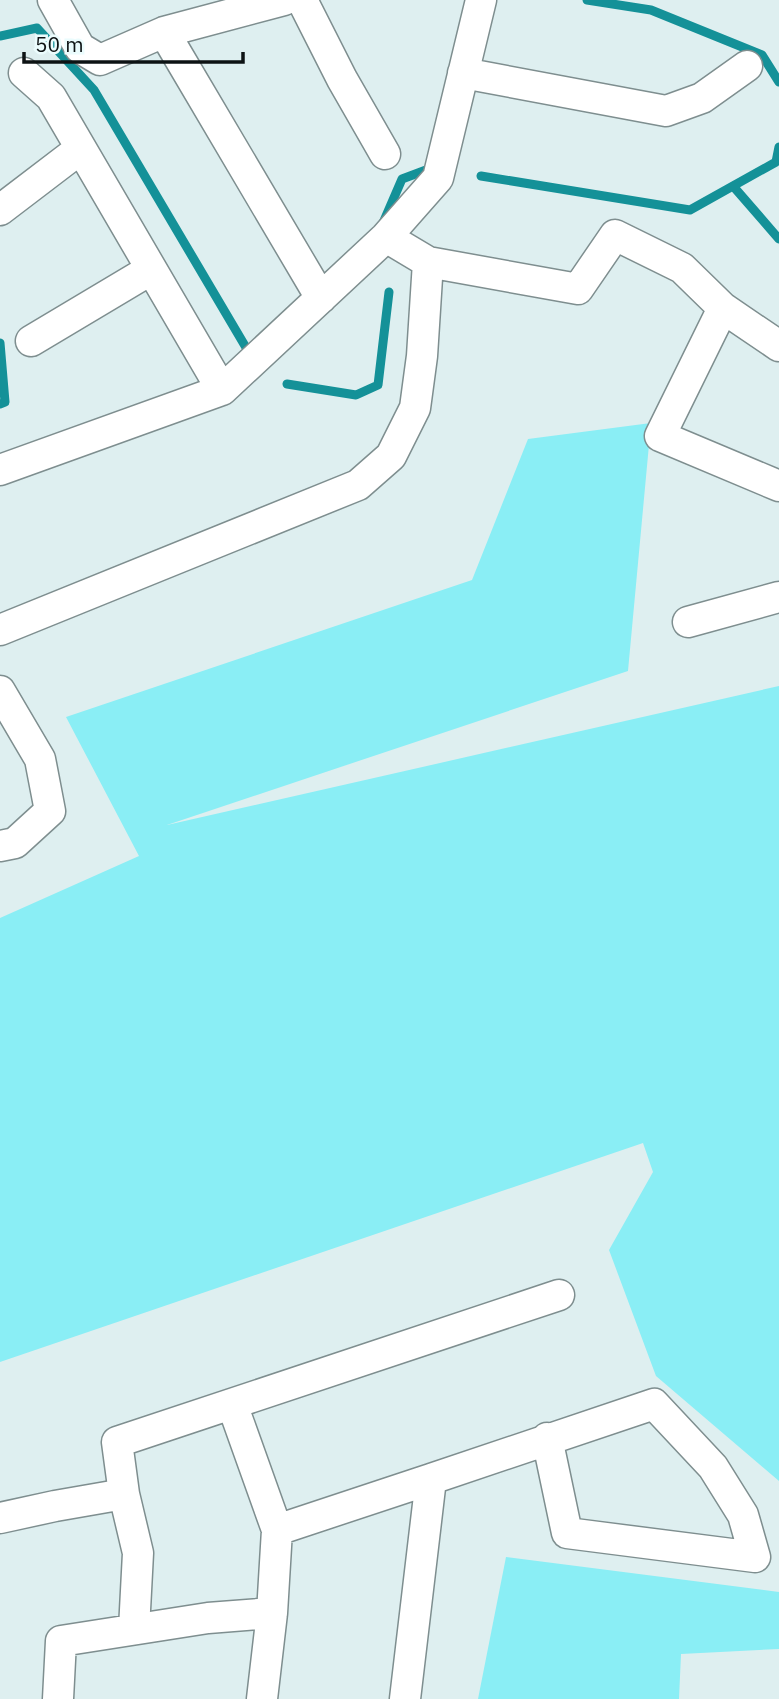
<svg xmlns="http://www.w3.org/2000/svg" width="779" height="1699" viewBox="0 0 779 1699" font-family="'IBM Plex Sans',sans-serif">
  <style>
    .green { fill: #8aeef5 }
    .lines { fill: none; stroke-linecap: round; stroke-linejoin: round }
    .stream { stroke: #149198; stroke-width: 9 }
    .minor-casing { stroke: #7e8e8f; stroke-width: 33 }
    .minor { stroke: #fff; stroke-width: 30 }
  </style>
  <rect width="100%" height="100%" fill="#deeff0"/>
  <!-- green -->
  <path class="green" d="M651,423L628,671L167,825L779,686V1481L656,1376L609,1250L653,1172L643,1143L0,1362V918L139,856L66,717L472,580L528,439Z
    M506,1557L779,1592V1649L681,1654L679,1699H478Z"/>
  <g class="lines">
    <!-- stream -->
    <path class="stream" d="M587,0L651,10L762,55L779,82
      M0,36L37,28L94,90L251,356
      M481,176L690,210L776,162L779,147
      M733,186L779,239
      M383,223L402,179L434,167
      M0,343L5,402L0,404
      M287,384L356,395L378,385L389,292"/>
    <!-- minor casing -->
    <g class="minor-casing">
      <path id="minor" d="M53,0L80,48L100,60L164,32L284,0
        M302,0L342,79L385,154
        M164,32L321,298
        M24,73L51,97L222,390
        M463,73L666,111L702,98L747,66
        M0,210L80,149
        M428,262L578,289L615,235L682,268L723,308L779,346
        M723,308L660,436L779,486
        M31,341L150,270
        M0,470L222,390L386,237L438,178L481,0
        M688,622L779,597
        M0,630L358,485L391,456L415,408L422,356L428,262L386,237
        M0,691L40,759L50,811L15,843L0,846
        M232,1404L277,1530L272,1613L262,1699
        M124,1494L138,1553L134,1629
        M0,1518L55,1506L124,1494L117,1442L559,1295
        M277,1530L431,1479
        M58,1699L61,1641L208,1618L272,1613
        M405,1699L431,1479L654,1404L713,1467L743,1515L755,1557L567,1533L547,1438"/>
    </g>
    <!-- minor -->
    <use href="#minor" class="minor"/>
  </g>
  <!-- scale -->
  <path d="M24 52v10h219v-10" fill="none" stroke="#0d1314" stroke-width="3.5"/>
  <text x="35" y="52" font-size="21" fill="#0d1314" stroke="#ebfcfd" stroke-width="5" paint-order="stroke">50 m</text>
</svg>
